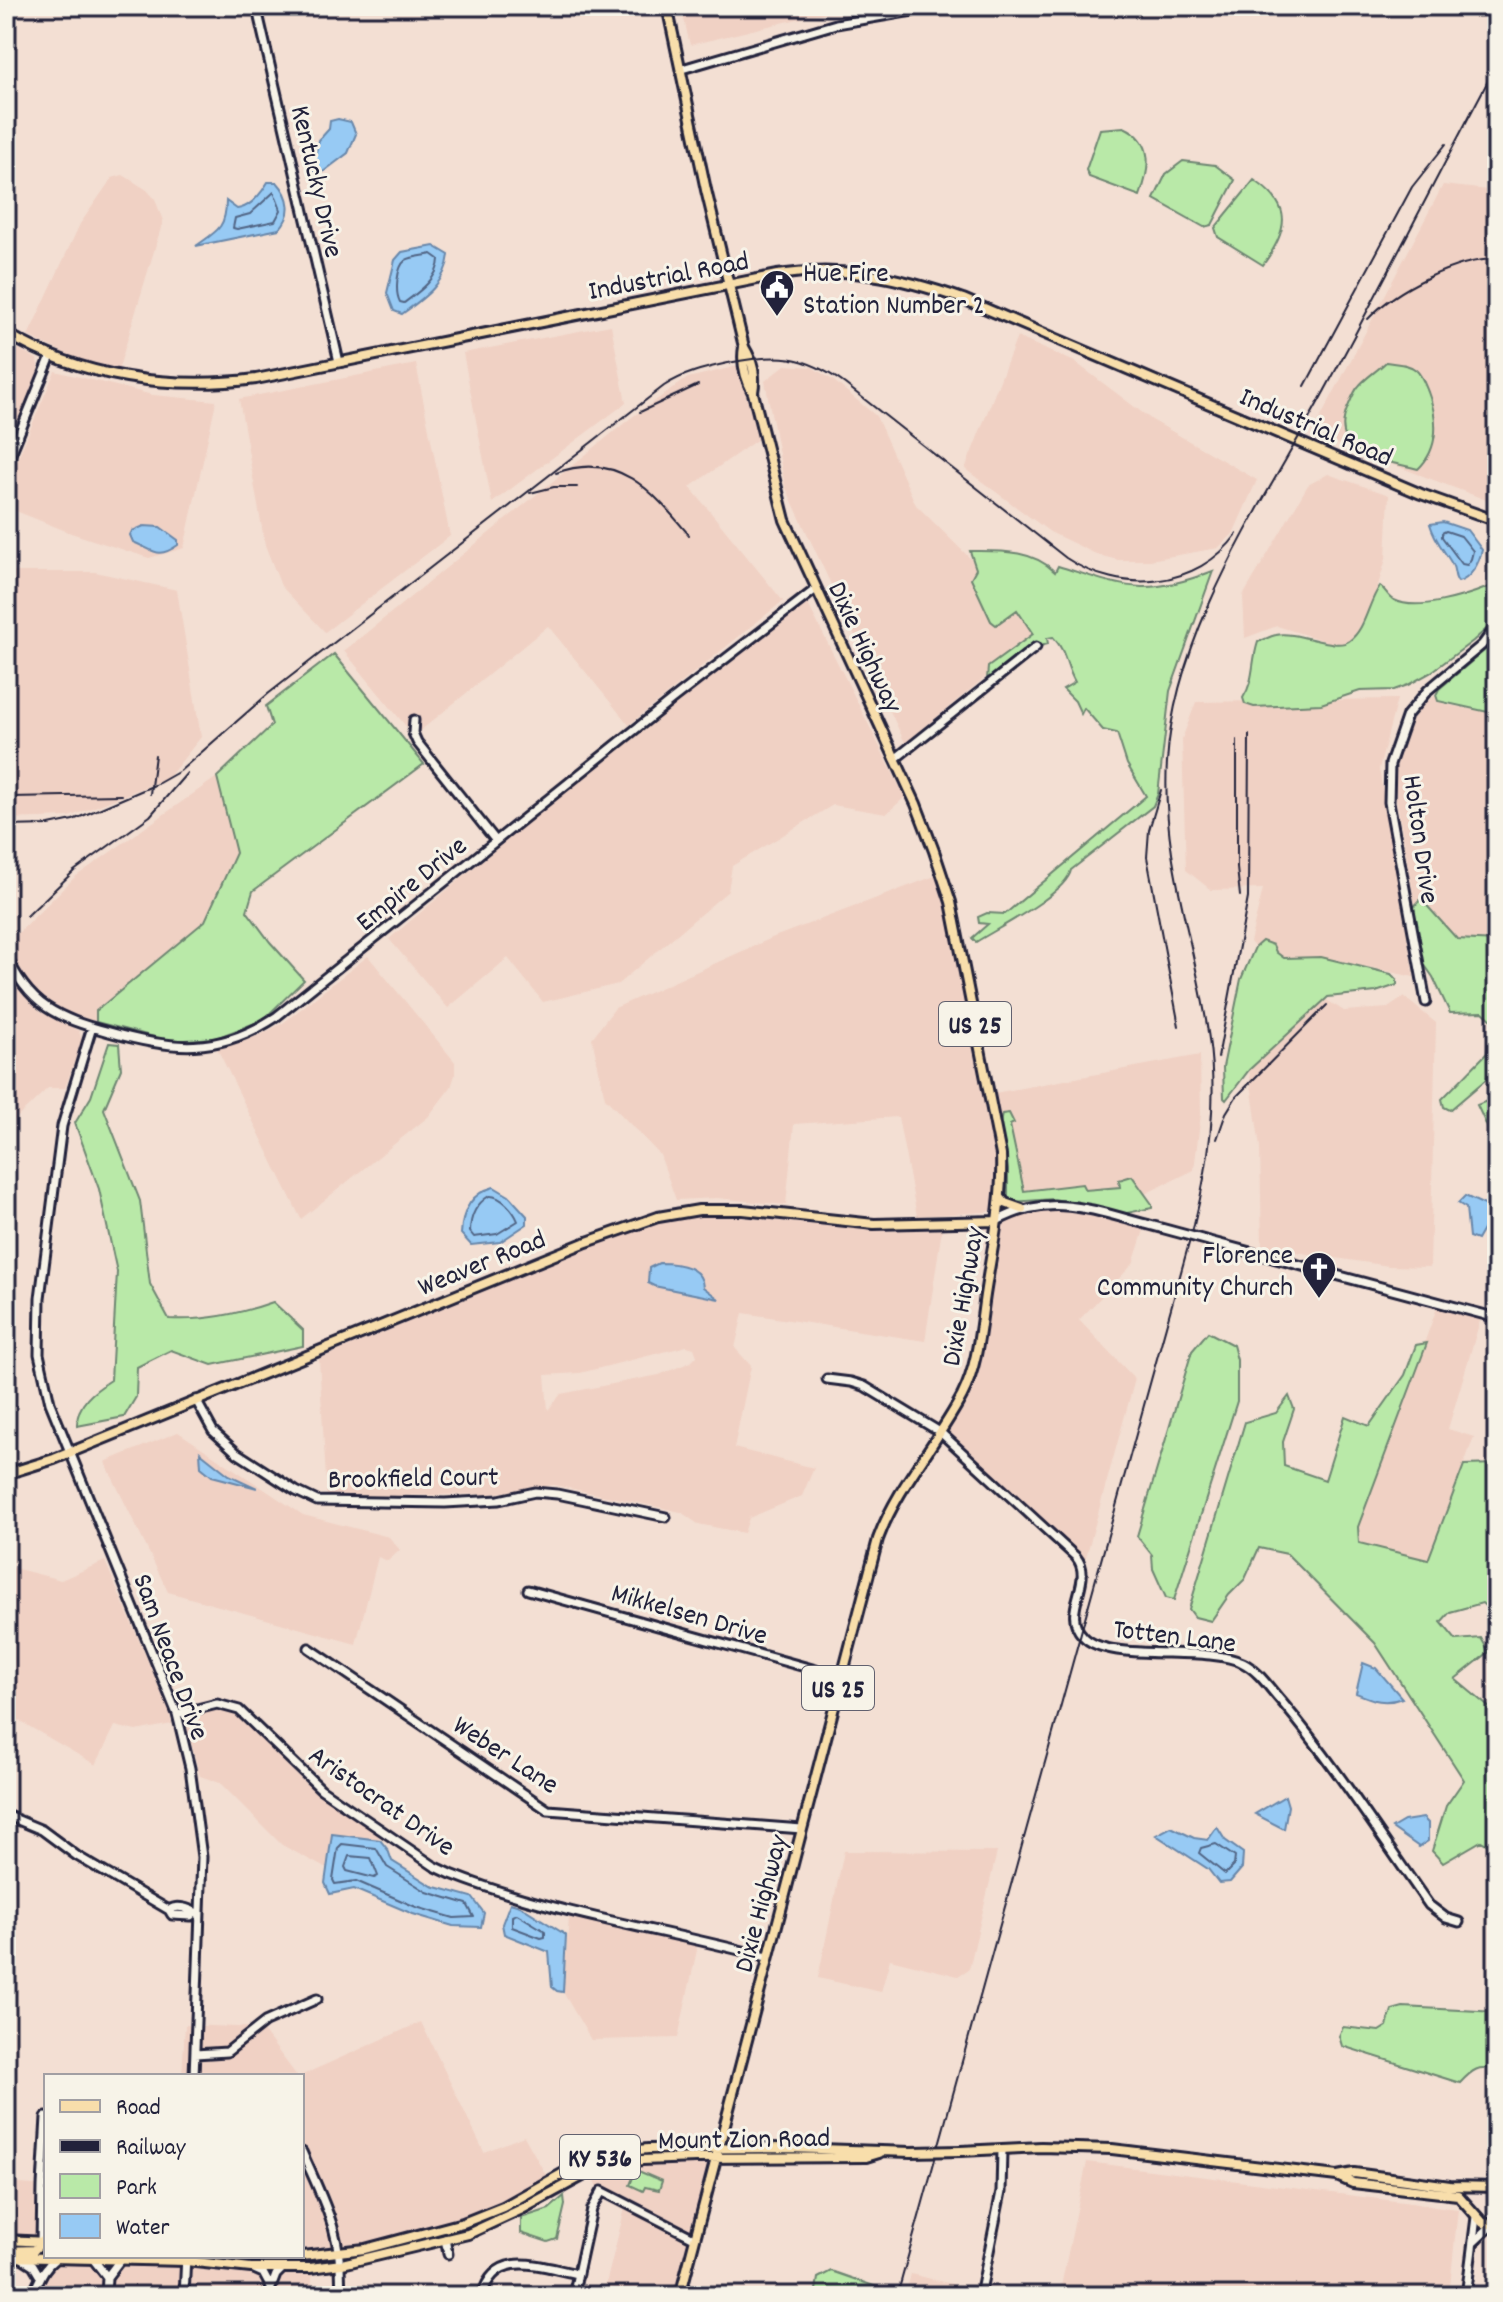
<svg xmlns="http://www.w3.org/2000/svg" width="1503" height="2302" viewBox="0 0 1503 2302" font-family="Dekko,sans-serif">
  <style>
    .built { fill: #f0d1c4; fill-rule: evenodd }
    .green { fill: #b9e9a8; stroke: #6e8672; stroke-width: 2 }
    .water { fill: #97caf4; stroke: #6887aa; stroke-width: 2 }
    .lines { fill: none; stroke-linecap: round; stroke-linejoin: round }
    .shore { stroke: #516585; stroke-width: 2 }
    .minor-casing { stroke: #22223b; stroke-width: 13 }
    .major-casing { stroke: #22223b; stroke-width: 14 }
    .minor { stroke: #f7f3e8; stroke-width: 7 }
    .major { stroke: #f8deab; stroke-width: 8 }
    .rail { stroke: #22223b; stroke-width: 2 }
    .minor-bridge-casing { stroke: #22223b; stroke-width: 13; stroke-linecap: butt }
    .major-bridge-casing { stroke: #22223b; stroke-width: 14; stroke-linecap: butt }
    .minor-bridge { stroke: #f7f3e8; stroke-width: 7 }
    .major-bridge { stroke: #f8deab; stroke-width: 8 }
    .labels { text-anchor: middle; stroke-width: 6; stroke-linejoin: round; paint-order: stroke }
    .shield { fill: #f7f3e8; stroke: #62616f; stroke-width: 2 }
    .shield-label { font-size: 26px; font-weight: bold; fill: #22223b }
    .street-label { font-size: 28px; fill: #22223b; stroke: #f7f3e8 }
    .poi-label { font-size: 28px; fill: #22223b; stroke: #f7f3e8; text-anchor: start }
  </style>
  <rect width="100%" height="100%" fill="#f3dfd3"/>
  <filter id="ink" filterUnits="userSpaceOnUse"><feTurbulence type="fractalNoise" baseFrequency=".0125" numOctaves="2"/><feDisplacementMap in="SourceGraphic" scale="16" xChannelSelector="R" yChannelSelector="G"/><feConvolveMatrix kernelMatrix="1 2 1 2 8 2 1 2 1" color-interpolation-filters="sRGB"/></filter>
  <g filter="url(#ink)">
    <!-- built -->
    <path class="built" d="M681,6H852L690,45Z
      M123,175L147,190L155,199L163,221L118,371L81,361L28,336L80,224L112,178Z
      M1443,185L1497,191V504L1312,434Z
      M611,325L626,403L492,503L463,353Z
      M1017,337L1075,362L1152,420L1257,480L1233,534L1218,548L1150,560H1118L1098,555L1050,532L965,469Z
      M6,342L37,359L39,373L6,451Z
      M416,364L450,536L325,632L281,586L265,545L239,399Z
      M785,365L812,367L834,381L876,416L916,505L1043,630L905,743L785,486L765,381Z
      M738,366L758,439L690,487L783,601L629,725L548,626L414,736L344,651L632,417L688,378Z
      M55,371L153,395L216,401L184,548L149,558L71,533L6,507V486Z
      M1328,474L1389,495L1386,559L1376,592L1358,631L1349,641L1338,645L1277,626L1245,638L1243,596L1308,485Z
      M6,572H95L177,590L201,737L168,778L69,817L6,819Z
      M807,602L905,797L886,814L833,805L732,866L728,891L618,984L543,1002L508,958L448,1008L389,939L624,741Z
      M1436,695L1438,701L1449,705L1497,714V941L1457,939L1422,899L1415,905L1394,785V763L1412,719L1425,703Z
      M1397,699L1379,769L1414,977L1321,957L1269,963L1250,942L1263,889L1211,890L1186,870L1182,739L1196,702Z
      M217,777L236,853L205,921L96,1011V1022L63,1012L39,994L20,972L7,944L75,877Z
      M935,876L944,897L984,1095L1200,1055L1201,1114L1194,1170L1112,1210L1052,1197L1009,1205L987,1212L917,1216L898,1117L794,1124L786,1205L717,1198L676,1200L660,1155L605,1098L592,1038L615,1008L774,937Z
      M368,956L455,1062V1075L451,1087L428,1117L301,1219L217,1048L260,1035L283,1023Z
      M6,967L28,1000L41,1012L79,1031L82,1041L65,1088H48L6,1128Z
      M1404,997L1436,1023L1430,1267L1389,1266L1262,1247L1260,1147L1249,1070L1325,999L1344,1011L1388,1008Z
      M1058,1204L1146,1224L1133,1264L1079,1320L1135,1379L1086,1557L1080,1561L940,1432L970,1377L997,1221Z
      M709,1214L880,1231L942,1229L925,1341L743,1313L735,1348L751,1366L734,1448L814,1468L802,1496L749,1518L744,1533L698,1524L681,1512L554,1485L489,1494L327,1497L319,1359L614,1237L682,1217ZM687,1346L694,1348L697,1356L691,1362L659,1375L561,1394L548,1410L545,1375L580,1373Z
      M1439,1302L1482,1314L1448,1429L1474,1437L1428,1560L1359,1543L1358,1527Z
      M178,1432L303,1515L389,1537L400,1550L388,1561L378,1557L356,1644L168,1592L105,1462Z
      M105,1561L169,1710L172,1724L136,1731L115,1726L96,1765L6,1713V1566L61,1580Z
      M217,1708H227L240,1718L305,1783L377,1833L380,1840L332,1834L327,1869L282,1845L220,1783L200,1776L187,1727L188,1718L193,1713Z
      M844,1851L997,1852L969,1969L958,1976L890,1959L881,1992L818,1978Z
      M569,1918L695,1943L697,1950L678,2038L591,2040L563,1992Z
      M421,2022L484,2152L524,2136L555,2191L483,2228L342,2264H313L311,2296H33L34,2253L6,2252V2183L46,2186V2256H302L300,2076Z
      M185,2025L261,2028L297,2076H182Z
      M715,2158L680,2296H603L626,2204L602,2191L588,2173L624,2163Z
      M1087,2162L1458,2209L1449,2296H1059Z
      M911,2274L976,2290L975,2296H905Z"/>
    <!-- green -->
    <path class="green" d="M1124,127C1155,141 1150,169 1140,196L1089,177L1086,170L1100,129Z
      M1183,161L1215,165L1235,180L1212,225L1204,227L1154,199L1166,174Z
      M1254,180C1293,206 1289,229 1263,265L1218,237L1215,228Z
      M1386,362C1395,364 1408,363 1416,370C1422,375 1425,385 1428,392C1438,418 1440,448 1418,469C1385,460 1328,457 1347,409C1350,403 1353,393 1358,387C1365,378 1377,371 1386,362Z
      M970,551C999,551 1033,549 1055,572L1058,566C1126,587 1143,598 1213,571L1170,691L1158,794L1153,806L1071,870C1066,894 998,928 976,942L972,938L988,924L979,923L978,917L987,913L1005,914L1146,796L1127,764L1117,733L1103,730L1084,708L1081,714L1075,701L1063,689L1075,682C1065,665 1067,652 1053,637L1047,638L1048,644L1036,647L992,682L987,679L988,667L1033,634L1017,610L996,625L991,621L971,578L976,569Z
      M1380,586C1386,590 1388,597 1394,600C1417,612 1466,596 1489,587L1497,592V613L1494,622L1473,641L1430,673L1408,685L1394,690L1360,691L1321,704L1254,707L1245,704L1243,698C1255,679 1251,663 1258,642C1264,640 1270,636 1276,635C1296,630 1335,651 1349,641C1366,629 1368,602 1380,586Z
      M1497,640V714L1438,701L1436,695L1439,689Z
      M334,654L424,764L253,891L247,911L270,942L304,980L263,1020L216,1038L170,1041L96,1022V1011L205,921L236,853L217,777L272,725L266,706Z
      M1421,899L1457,939L1497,941V1070L1450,1110L1444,1107L1442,1099L1487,1053L1493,1021L1483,1012L1450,1013L1433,977L1419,957L1410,911Z
      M1262,941L1273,945L1276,952L1284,958L1321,957L1391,974L1397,980V985L1376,992L1328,997L1249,1070L1226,1100L1224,1098L1223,1067L1241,979L1255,947Z
      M109,1043L119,1044L121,1069L104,1109L140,1201L150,1284L169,1319C206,1321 239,1314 273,1302L303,1330V1346L212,1365L171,1350L137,1367L136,1397L124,1417L77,1426C76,1404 94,1391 111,1380L117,1272L99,1189L75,1123L91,1097Z
      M1497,1097V1190L1495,1191L1490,1172V1133L1477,1105Z
      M1009,1113L1014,1123L1010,1125L1024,1191L1082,1184L1085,1190L1120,1187L1119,1180L1132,1176L1152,1204V1208L1122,1214L1054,1199L1012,1202L1008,1197V1170L1000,1124L1002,1114Z
      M1208,1332L1233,1345L1237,1360V1401L1174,1600L1166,1598L1153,1569L1152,1555L1137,1536L1192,1351Z
      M1427,1343L1358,1527L1359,1543L1428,1560L1464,1465L1497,1464V1617L1482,1603L1450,1612L1441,1622L1456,1640L1481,1638L1489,1652L1455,1679L1497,1714V1867L1493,1848L1481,1841L1443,1863L1432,1851L1446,1806L1464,1780L1375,1643L1287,1554L1259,1548L1245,1579L1229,1595L1211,1621L1195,1617L1189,1609L1245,1422L1276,1413L1289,1396L1294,1409L1283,1442L1284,1466L1325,1480L1345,1416L1369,1426L1405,1375L1416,1345Z
      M1403,2007L1497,2012V2071C1479,2064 1472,2070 1460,2083L1342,2046L1339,2036L1343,2027L1379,2031L1387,2026L1392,2010Z
      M636,2170L662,2181L659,2190L645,2187L643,2191L630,2185Z
      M564,2196L565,2205L557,2239L548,2242L521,2233V2218L549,2209Z
      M831,2271L877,2287L882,2296H815L818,2278Z"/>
    <!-- water -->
    <path class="water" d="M338,119L351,122L356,134L348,153L323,172L311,170L319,140L329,129L330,121Z
      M268,182H277C291,197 293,215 279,229L196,246C217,231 226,228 226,201L237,209C251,207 261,194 268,182Z
      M434,246L449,255C446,283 424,298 402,314L394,311L387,293L395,260L402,252Z
      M1443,522L1467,530L1482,550C1479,563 1471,579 1458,582C1453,576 1456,571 1452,564C1444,550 1435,541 1430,524Z
      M144,526L160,527L178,540V545C157,560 154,550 133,542L130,535L132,531Z
      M494,1187L509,1196L527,1216V1224L500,1242L471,1245L461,1234C462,1212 471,1193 494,1187Z
      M1465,1196L1487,1206L1492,1214L1477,1240L1469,1237L1466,1208L1458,1203Z
      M659,1263C676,1263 702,1266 703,1287L719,1299L654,1286L648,1283L649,1268Z
      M200,1452L229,1475L257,1488L212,1476L201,1467Z
      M1363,1663L1376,1668L1402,1698C1384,1705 1373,1700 1356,1693Z
      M1285,1796L1288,1806L1284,1829L1255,1814Z
      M1423,1818L1428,1823V1841L1419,1847L1392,1828L1404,1821Z
      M1171,1827L1194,1838L1208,1840L1217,1827L1225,1840L1243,1853L1242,1868L1230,1882L1219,1883L1208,1869L1156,1835Z
      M332,1834L380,1840L388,1850L392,1861L432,1886L472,1897L484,1913L481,1927L453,1926L413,1914L354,1889L330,1894L325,1883Z
      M510,1903L520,1906L566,1935L563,1992L557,1991L552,1987L549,1952L504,1934L502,1924Z"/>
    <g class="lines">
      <!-- shore -->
      <path class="shore" d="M274,192L281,210L275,221L237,229L233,228L235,218L250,214Z
        M432,254L439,259C439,278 419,292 404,303L400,302C395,293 396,267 406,260C412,256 425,256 432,254Z
        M1446,531L1461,536L1473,551L1471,559L1467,565L1462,564L1442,537V533Z
        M489,1196C501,1195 514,1211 518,1221L497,1234L474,1237L470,1232C470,1217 476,1204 489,1196Z
        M342,1844L376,1848L387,1867L427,1892L467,1904L474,1917L454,1918L416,1907L356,1881L335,1884L333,1880L338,1848Z
        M1216,1844L1235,1857L1234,1865L1225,1874L1199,1853L1201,1848Z
        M349,1856L371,1858L378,1876L374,1878L347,1871L345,1867Z
        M517,1914L545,1931V1937L541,1938L512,1927V1916Z"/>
      <!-- minor casing -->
      <g class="minor-casing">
        <path id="minor" d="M246,6L251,9L263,6
          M257,9L339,362
          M682,69L836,24L942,6
          M6,466L51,356
          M414,720L413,733L417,742L496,841
          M895,759L1036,647
          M6,954C28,1006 58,1018 109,1032C171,1050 219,1055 276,1017L672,700L816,589
          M1426,1002L1389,802L1390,764L1407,715L1428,690L1482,645L1497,625
          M92,1027L62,1126L40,1298L39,1354L50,1403L177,1714L190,1768L202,1857L194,2076
          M997,1221C1050,1192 1092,1210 1146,1224
          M1209,1241L1497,1318
          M827,1379L851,1382L864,1386L940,1432L1076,1557C1096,1581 1059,1611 1083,1636C1108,1664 1205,1644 1243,1663C1259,1671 1270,1689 1282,1702C1336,1766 1381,1837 1429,1905L1446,1918L1459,1922
          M196,1400L213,1431L237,1453L296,1491L317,1501L445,1503L499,1500L535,1492L557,1494L666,1517
          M528,1590L841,1677
          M309,1648L548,1810L802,1829
          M177,1714L217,1704L239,1710L321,1789L434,1866L451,1874C552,1914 662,1929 767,1957
          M6,1815L42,1830L77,1856L169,1910L172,1915L191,1916L194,1912
          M169,1910C178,1904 189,1909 197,1913
          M195,2054L227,2052L265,2022L317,1999
          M302,2152C325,2204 344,2237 340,2296
          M42,2186L46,2117
          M445,2239L448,2254
          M41,2242L42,2186H44
          M1474,2242L1491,2226
          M22,2258L33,2265L39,2275
          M93,2259L107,2277
          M254,2269L263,2273L270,2286
          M31,2296C40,2282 41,2270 55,2259
          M106,2296L107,2277L120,2260
          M184,2296L186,2256
          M268,2296L276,2275L283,2268
          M482,2296C495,2247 541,2267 578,2274
          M573,2296L592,2209L602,2191L694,2238
          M980,2296L1001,2192L1002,2150
          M1466,2296L1476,2217"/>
      </g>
      <!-- major casing -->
      <g class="major-casing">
        <path id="major" d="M667,6L706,190L744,347C753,362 756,375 753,392
          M6,333C81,378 170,390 256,379L777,275C845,265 899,277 963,299L1421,494L1497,521
          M1000,1197L1005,1203L1022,1209
          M6,1474L54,1459L584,1243L658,1217L699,1210H743L874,1224L997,1221
          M961,2151L1041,2147L1112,2149L1337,2176L1353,2183L1458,2195L1483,2223L1497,2225
          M1338,2176L1354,2173L1450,2186L1497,2187
          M6,2240L46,2242
          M6,2251L34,2250L41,2242
          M272,2256H301
          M302,2256L365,2249L463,2223L503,2207L583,2162L619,2152L648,2149L789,2148L911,2152
          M6,2257L186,2261L251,2268H310L342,2264L468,2234L522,2209L588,2173L610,2165L642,2160L696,2158L866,2157L879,2153
          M680,2296L878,1539C897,1487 936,1445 962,1396C978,1365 980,1329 985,1295C992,1248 1003,1202 1001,1155L951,902L934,851L916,804L785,520L753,393C745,378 741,364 744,347"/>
      </g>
      <!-- minor -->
      <use href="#minor" class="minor"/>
      <!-- major -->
      <use href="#major" class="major"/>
      <!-- rail -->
      <path class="rail" d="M1368,319C1396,289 1456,259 1497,259
        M1305,386L1412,187L1446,144
        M640,412L698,385
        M556,473C619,450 653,492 689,535
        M530,493L554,487H577
        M1237,740V868L1240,896
        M1161,790L1149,830L1147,857L1179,1026
        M150,794L155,755
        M10,797L121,795
        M6,826L49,825L73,820L157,784L180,771L268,694L664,386C684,373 705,368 728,363C777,353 804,354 845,384L1066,558C1121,595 1197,589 1237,534
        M27,916L74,871L150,816L187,773
        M1218,1058L1248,898L1249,735
        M1217,1139L1226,1113L1236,1097L1327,1005
        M897,2296L1194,1225C1209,1164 1218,1102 1209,1039C1196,945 1161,858 1167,762C1175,628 1263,505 1325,390C1384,282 1439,172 1497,64"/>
      <!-- minor-bridge casing -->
      <g class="minor-bridge-casing">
        <path id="minor-bridge" d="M1146,1224L1209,1241"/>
      </g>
      <!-- major-bridge casing -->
      <g class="major-bridge-casing">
        <path id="major-bridge" d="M911,2152L961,2151"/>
      </g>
      <!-- minor-bridge -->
      <use href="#minor-bridge" class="minor-bridge"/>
      <!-- major-bridge -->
      <use href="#major-bridge" class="major-bridge"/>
    </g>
  </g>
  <!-- icons -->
  <defs>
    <g id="civic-pin" transform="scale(1.8)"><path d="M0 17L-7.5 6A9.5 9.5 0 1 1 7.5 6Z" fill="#22223b" stroke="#f7f3e8"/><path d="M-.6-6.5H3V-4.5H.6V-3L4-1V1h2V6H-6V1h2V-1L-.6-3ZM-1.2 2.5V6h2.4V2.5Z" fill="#fff"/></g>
    <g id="church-pin" transform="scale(1.8)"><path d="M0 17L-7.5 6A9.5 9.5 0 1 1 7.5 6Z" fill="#22223b" stroke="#f7f3e8"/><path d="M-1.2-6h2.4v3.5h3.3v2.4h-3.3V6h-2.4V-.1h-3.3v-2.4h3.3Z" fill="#fff"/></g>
  </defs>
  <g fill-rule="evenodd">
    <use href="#civic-pin" x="777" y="287"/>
    <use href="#church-pin" x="1319" y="1269"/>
  </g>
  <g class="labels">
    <!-- shield labels -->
    <g class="shield">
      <rect x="939" y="1002" width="72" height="44" rx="6"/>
      <rect x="802" y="1666" width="72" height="44" rx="6"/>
      <rect x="560" y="2135" width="80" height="44" rx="6"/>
    </g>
    <g class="shield-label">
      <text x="975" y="1033">US 25</text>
      <text x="838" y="1697">US 25</text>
      <text x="600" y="2166">KY 536</text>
    </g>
    <!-- street labels -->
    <g class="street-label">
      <text transform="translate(319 181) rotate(77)" y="10">Kentucky Drive</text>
      <text transform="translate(668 274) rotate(-11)" y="10">Industrial Road</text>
      <text transform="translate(1317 425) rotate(23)" y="10">Industrial Road</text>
      <text transform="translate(867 646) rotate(65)" y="10">Dixie Highway</text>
      <text transform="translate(1423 839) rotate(82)" y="10">Holton Drive</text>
      <text transform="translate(410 882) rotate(-39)" y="10">Empire Drive</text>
      <text transform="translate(481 1261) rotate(-22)" y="10">Weaver Road</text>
      <text transform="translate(961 1296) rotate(-80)" y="10">Dixie Highway</text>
      <text transform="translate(413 1476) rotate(-1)" y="10">Brookfield Court</text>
      <text transform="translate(690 1612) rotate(16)" y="10">Mikkelsen Drive</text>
      <text transform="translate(1175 1634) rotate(7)" y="10">Totten Lane</text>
      <text transform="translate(173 1656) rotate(70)" y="10">Sam Neace Drive</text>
      <text transform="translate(507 1753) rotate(33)" y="10">Weber Lane</text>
      <text transform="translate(383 1799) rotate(35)" y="10">Aristocrat Drive</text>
      <text transform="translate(759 1903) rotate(-75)" y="10">Dixie Highway</text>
      <text transform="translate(744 2137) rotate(-1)" y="10">Mount Zion Road</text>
    </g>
    <!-- poi labels -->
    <g class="poi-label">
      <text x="803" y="281">Hue Fire<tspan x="803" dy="32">Station Number 2</tspan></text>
      <text x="1293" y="1263" text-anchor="end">Florence<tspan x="1293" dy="32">Community Church</tspan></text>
    </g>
  </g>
  <!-- margin -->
  <rect width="1503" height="2302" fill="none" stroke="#f7f3e8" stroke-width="32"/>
  <rect x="16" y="16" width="1471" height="2270" fill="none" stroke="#22223b" stroke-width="3" filter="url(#ink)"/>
  <!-- legend -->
  <rect x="44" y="2074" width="260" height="184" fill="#f7f3e8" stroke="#a29fa3" stroke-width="2"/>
  <rect x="60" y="2100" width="40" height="12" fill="#f8deab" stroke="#a29fa3" stroke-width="2"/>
  <text x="116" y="2114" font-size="24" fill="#22223b">Road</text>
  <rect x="60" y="2140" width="40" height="12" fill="#22223b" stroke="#a29fa3" stroke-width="2"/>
  <text x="116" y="2154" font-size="24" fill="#22223b">Railway</text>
  <rect x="60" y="2174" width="40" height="24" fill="#b9e9a8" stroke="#a29fa3" stroke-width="2"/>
  <text x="116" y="2194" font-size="24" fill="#22223b">Park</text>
  <rect x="60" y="2214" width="40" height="24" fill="#97caf4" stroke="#a29fa3" stroke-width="2"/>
  <text x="116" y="2234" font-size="24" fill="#22223b">Water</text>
</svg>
